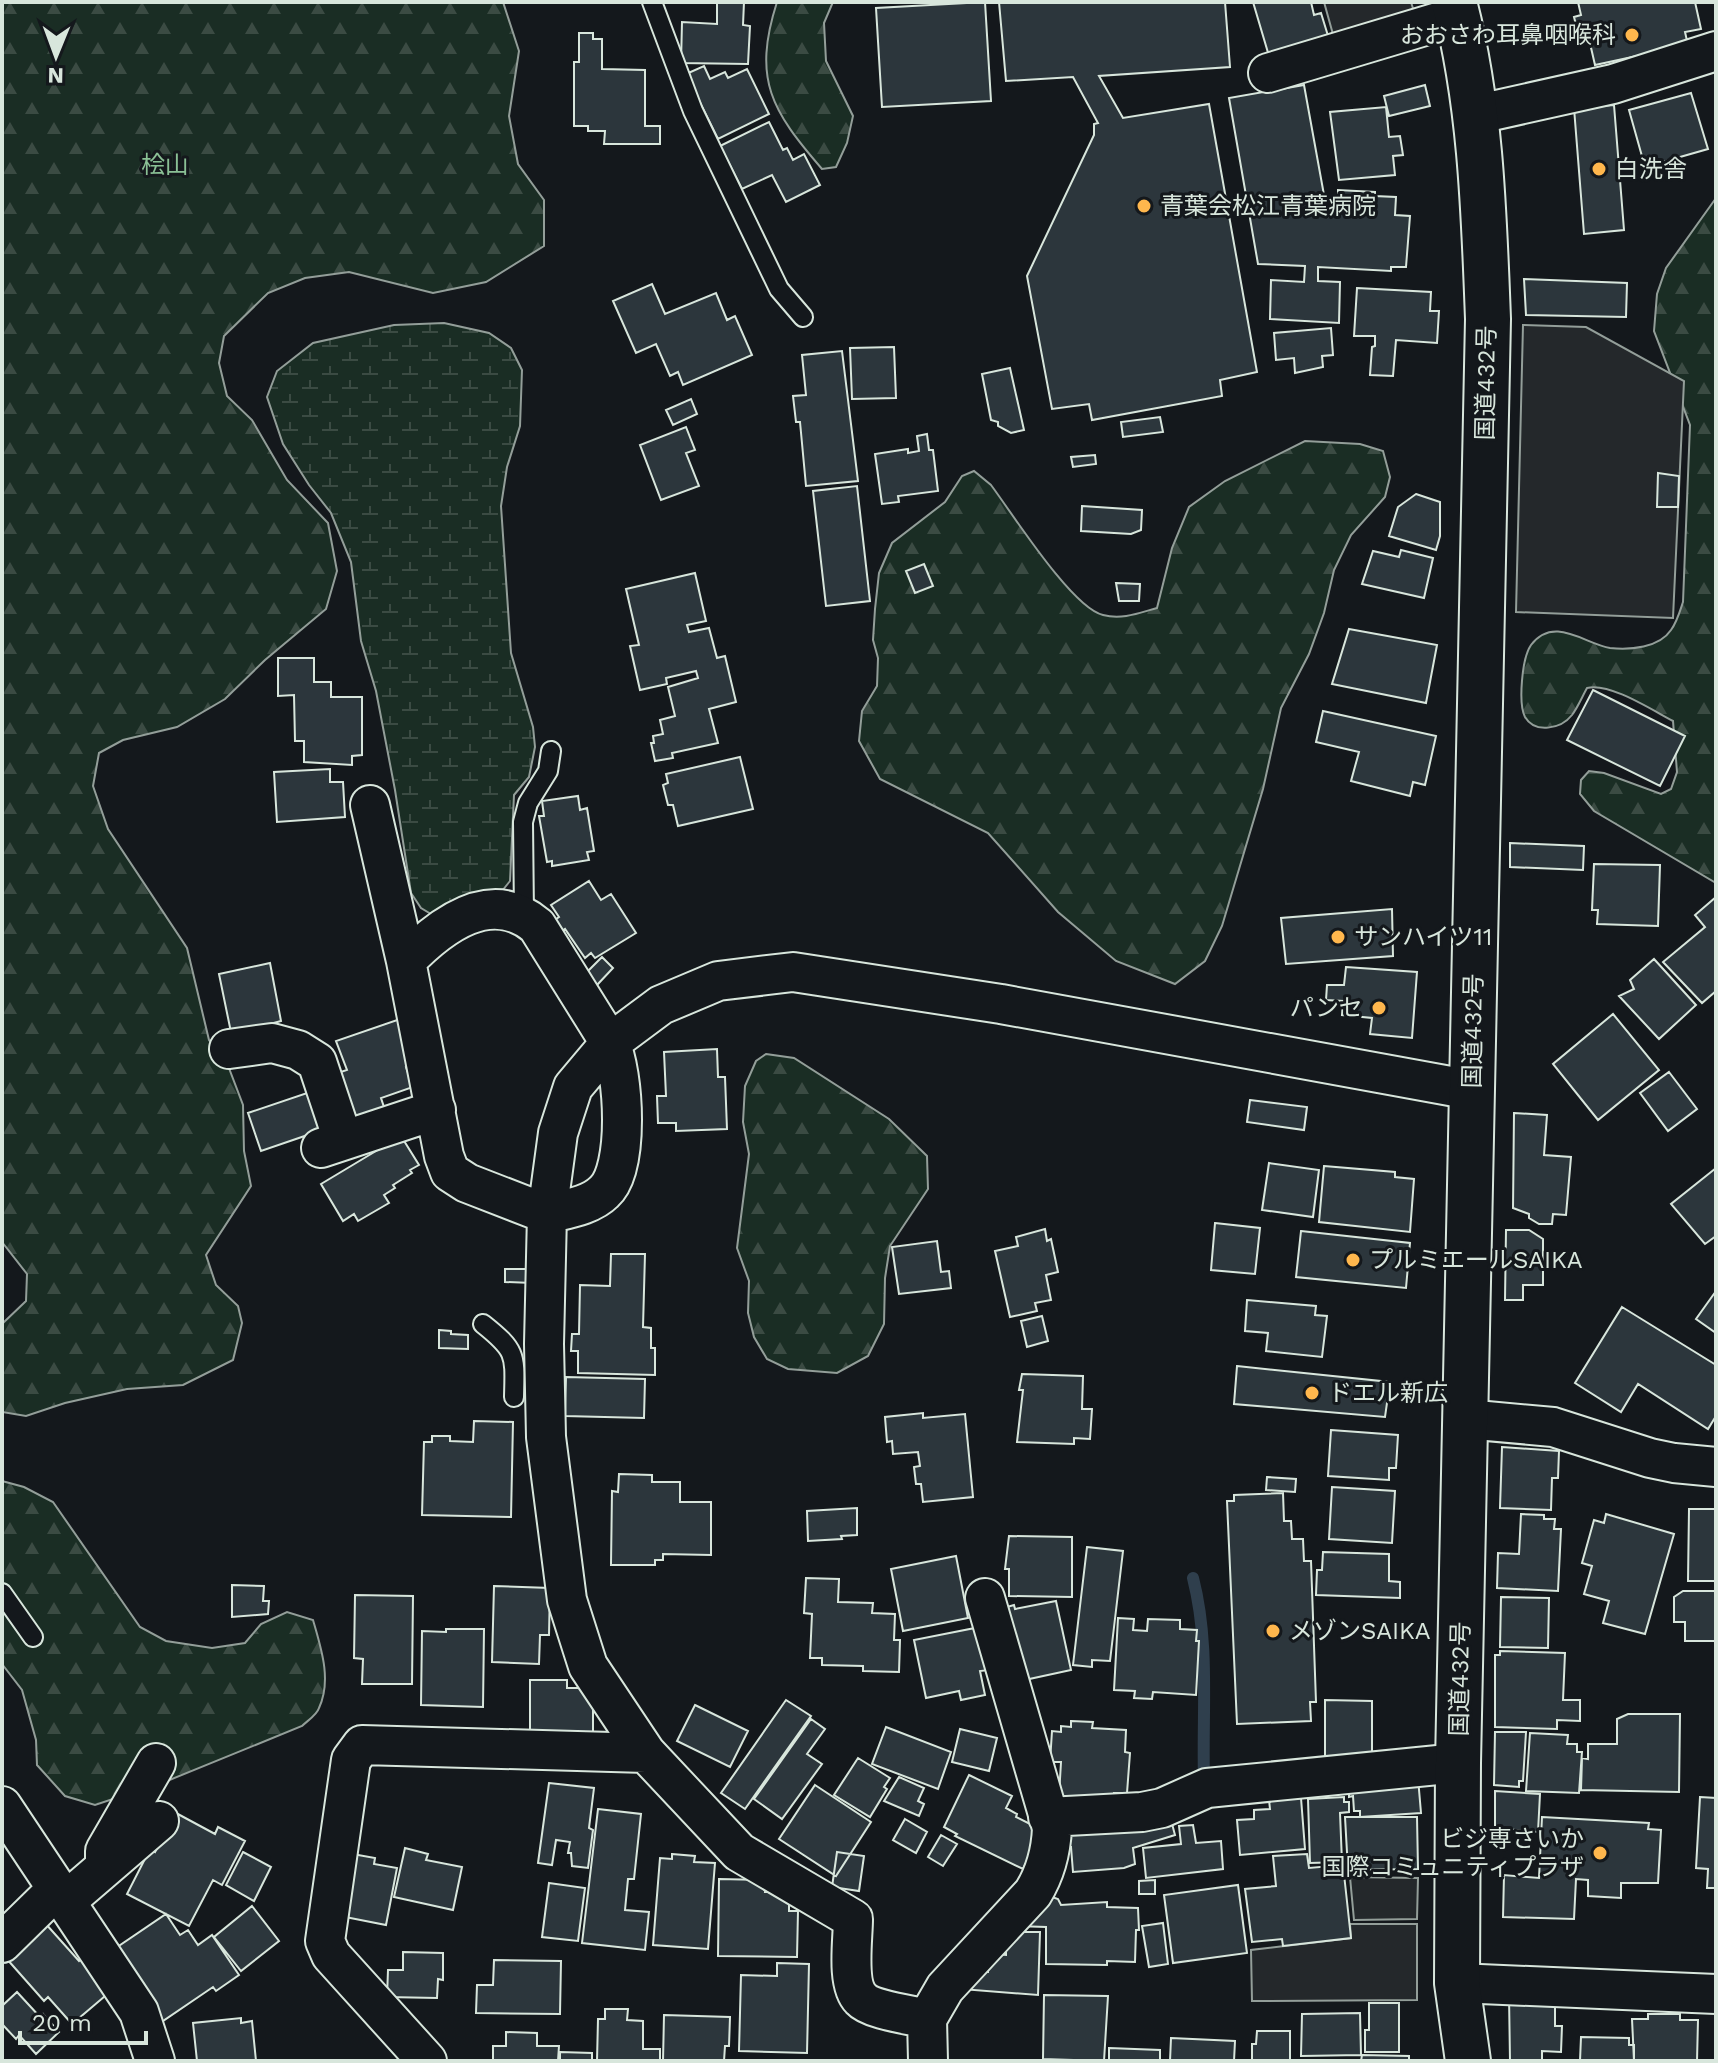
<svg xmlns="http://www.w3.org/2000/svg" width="1718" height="2063" viewBox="0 0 1718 2063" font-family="'Work Sans','Noto Sans JP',sans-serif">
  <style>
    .forest { fill: url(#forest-firs); stroke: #939e99; stroke-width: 2 }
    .wetland { fill: url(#wetland-marsh); stroke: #939e99; stroke-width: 2 }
    .parking { fill: #24282b; stroke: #939e99; stroke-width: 2 }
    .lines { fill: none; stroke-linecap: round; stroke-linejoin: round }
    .stream { stroke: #2f3f4d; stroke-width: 12 }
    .building { fill: #2c363c; stroke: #d8e6dc; stroke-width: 2 }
    .lane-casing { stroke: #d8e6dc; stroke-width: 22 }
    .street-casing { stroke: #d8e6dc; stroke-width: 42 }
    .highway-casing { stroke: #d8e6dc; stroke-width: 48 }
    .lane { stroke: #14181c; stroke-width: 18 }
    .street { stroke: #14181c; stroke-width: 38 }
    .highway { stroke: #14181c; stroke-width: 44 }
    .poi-dot { fill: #ffb74d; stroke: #14181c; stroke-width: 3 }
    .labels { text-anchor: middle; stroke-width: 6; stroke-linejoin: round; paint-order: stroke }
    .poi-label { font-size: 24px; fill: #d8e6dc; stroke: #14181c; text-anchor: start }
    .park-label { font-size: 24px; fill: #8ac095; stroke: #14181c }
    .street-label { font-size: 24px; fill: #d8e6dc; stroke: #14181c }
  </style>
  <defs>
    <pattern id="forest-firs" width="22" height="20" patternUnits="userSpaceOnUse" patternTransform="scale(2)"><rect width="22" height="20" fill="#1a2d24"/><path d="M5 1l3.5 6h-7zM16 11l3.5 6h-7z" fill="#3b4b43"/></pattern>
    <pattern id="wetland-marsh" width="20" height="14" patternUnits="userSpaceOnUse" patternTransform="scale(2)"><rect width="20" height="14" fill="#1a2d24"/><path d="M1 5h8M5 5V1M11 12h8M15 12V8" fill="none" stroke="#3b4b43"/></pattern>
  </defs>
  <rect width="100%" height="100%" fill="#14181c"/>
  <!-- forest -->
  <path class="forest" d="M2,2H503L519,51L509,116L518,164L544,200V246L486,282L433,293L349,272L305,278L268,293L224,336L219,363L227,396L252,420L287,480L328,523L337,571L326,609L265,660L225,699L177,727L123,740L99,753L93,786L108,829L187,948L209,1040L227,1063L243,1105L244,1151L251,1186L206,1255L216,1285L238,1306L242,1323L233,1360L183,1385L127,1389L65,1403L26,1416L2,1412V1324L26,1301L27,1274L2,1242Z
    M777,2H833L824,23L826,61L853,116L847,143L836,167L822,169C772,111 752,80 777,2Z
    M1716,198V883L1594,811L1580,794L1581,780L1589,771L1604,773L1661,794L1671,789L1677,772L1673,721C1652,710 1609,682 1587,688C1582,697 1578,707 1572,715C1561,729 1535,734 1525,717C1518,703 1522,658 1531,645C1554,615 1585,644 1610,648C1630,650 1659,648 1671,630C1677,622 1680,611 1683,602L1690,425L1654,331L1657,294L1666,268Z
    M1305,441L1360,444L1383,451L1390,477L1385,497L1351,535L1334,570L1324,613L1309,654L1281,708L1263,789L1222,926L1205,961L1175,984L1116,961L1058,912L988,833L880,779L859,741L862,711L877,686L878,658L873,640L875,609L879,573L892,543L945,502L962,476L974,471L991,485C1012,513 1072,608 1103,615C1122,620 1139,613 1157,608L1172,548L1189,507L1225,481Z
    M766,1054L794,1058L889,1119L927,1156L928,1189L890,1246L885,1278L884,1324L868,1356L837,1373L788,1369L767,1359L754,1337L748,1313L749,1281L737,1248L749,1154L743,1122L745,1086L756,1061Z
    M2,1481L24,1487L53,1502L140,1627L166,1641L212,1648L245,1643L261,1624L287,1612L313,1620C321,1648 332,1680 319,1708C317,1715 307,1721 302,1726L167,1781L95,1805L65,1796L37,1765L36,1740L22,1690L2,1664Z"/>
  <!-- wetland -->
  <path class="wetland" d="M444,323L489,333L511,348L522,370L520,426L507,467L501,506L511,653L533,727L535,747L529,777L514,795L510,881L502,891L436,917L421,908L411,893L395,790L376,691L361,641L351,562L331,513L309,485L283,444L267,397L277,371L313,343L394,325Z"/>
  <!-- parking -->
  <path class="parking" d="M1324,2H1411L1415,15L1334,38Z
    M1523,325L1586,327L1684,381L1673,618L1516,612Z
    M1350,1877L1418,1878L1417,1919L1354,1920Z
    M1350,1924H1417V2000L1252,2001L1251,1950L1351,1938Z"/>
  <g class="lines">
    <!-- stream -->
    <path class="stream" d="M1193,1578C1210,1644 1202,1712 1204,1780"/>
  </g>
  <!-- building -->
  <path class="building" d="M717,2H744L743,25L750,26L748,64L681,63L682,22L717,24Z
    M985,2L991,101L882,107L876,8Z
    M999,2H1225L1230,67L1099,76L1123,118L1209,104L1257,372L1220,380L1222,396L1092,420L1089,404L1052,409L1027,276L1094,135V124L1098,123L1073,77L1006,81Z
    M1253,2H1311L1314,15L1321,13L1329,39L1269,56Z
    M1578,2H1695L1701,29L1685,32L1688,45L1595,65L1589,39L1580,41L1574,17L1581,15Z
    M579,33H593V39H602V69L645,70V126H660V144H604L605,131H588V126H574V62H579Z
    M704,66L710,79L725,72L728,78L747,69L769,114L718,139L686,74Z
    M1304,85L1328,217L1338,214V190L1375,192V196L1396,197L1395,215L1410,216L1406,267H1391V271L1318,267V281L1340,282L1339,323L1270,319L1271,280L1304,282L1305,266L1258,264L1229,98Z
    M1425,85L1430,106L1389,116L1384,96Z
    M1691,93L1708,149L1645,167L1629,110Z
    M1614,105L1624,230L1584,234L1574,108Z
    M1386,107L1389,137L1400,136L1403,155L1393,156L1395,175L1339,180L1330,112Z
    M769,122L783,150L787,148L793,160L804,154L820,185L786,202L772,175L742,189L720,146Z
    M1524,279L1627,283L1626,317L1526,315Z
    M652,284L665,314L716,293L727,320L735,316L752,355L683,385L678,372L670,376L656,344L636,353L613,301Z
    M1357,288L1431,292L1430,311H1439L1437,343L1396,340L1393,376L1370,375L1372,347L1375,346V336H1354Z
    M1331,328L1333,355L1322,356L1323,367L1295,373L1294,358L1276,360L1274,333Z
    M894,347L896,398L852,399L850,348Z
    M842,351L858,481L806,486L800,422H796L793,396L806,395L802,355Z
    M1010,368L1024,430L1011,433L998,426V422L991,420L982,374Z
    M691,399L697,414L673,425L666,410Z
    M1160,417L1163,432L1123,437L1121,422Z
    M686,427L695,450L686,453L699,486L661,500L640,445Z
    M927,434L929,450H933L938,491L898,496L899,502L882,504L875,454L908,449V453L919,451L917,436Z
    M1095,455L1096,464L1073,467L1071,457Z
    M1658,473L1679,476L1678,507H1657Z
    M857,486L870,601L826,606L813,491Z
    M1416,494L1440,502V536L1436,550L1389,536L1398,507Z
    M1082,506L1142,510L1141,530L1131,534L1081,531Z
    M1401,550L1433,558L1424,598L1362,584L1373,551L1399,557Z
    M924,564L933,586L915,593L906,571Z
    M695,573L706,621L687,625L689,632L709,628L717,658L725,656L736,702L709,709L718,743L672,753L673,758L655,761L651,743H654L653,736L663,734L660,720L675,716L668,687L698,678L696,671L666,678L667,684L640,690L630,646L639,645L626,589Z
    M1116,583L1140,584L1139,601H1119Z
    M1349,629L1437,645L1426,703L1332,684Z
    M278,658H314V682H331V697H362V755L352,756V765L304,762V741H295L294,695L278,696Z
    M1593,690L1685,736L1660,786L1567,740Z
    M1323,711L1436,736L1425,785L1413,782L1410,796L1351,781L1359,752L1316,742Z
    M740,757L753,809L678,826L673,805H668L663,785L668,783L666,774Z
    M330,769V782H343L345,817L277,822L274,772Z
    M578,796L580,810L587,808L594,851L587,852L589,860L552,866V861L547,862L539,816H544L542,801Z
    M1510,843L1584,846L1583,870L1510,867Z
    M1594,864L1660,865L1658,926L1597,924L1598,910H1592Z
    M589,881L601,900L611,894L636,933L595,958L591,953L585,958L565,929L559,933L552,922L559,917L551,905Z
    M1716,897V991L1702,1003L1663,962L1705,927L1695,915Z
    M1392,909L1393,956L1286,964L1281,918Z
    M602,957L613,968L597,985L585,974Z
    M1654,959L1696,1005L1659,1039L1619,996L1634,989L1630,980Z
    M270,963L281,1021L270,1024L273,1035L233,1042L219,974Z
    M1346,967L1417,972L1412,1038L1370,1034L1372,1018L1342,1015L1343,1001L1326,1000L1327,985H1344Z
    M1613,1014L1659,1070L1598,1120L1553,1064Z
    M403,1018L419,1062L406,1067L413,1087L381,1098L388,1119L352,1131L332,1075L347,1070L336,1041Z
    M717,1049L718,1077H725L727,1129L676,1131V1123H658L657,1096H666L664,1052Z
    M1669,1072L1697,1109L1668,1131L1640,1093Z
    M313,1091L325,1129L261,1151L248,1113Z
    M1250,1100L1307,1107L1304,1130L1247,1122Z
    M1514,1113L1547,1115L1544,1155L1571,1157L1566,1215L1553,1214L1552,1224H1539L1529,1218V1214L1513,1208Z
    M401,1136L419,1165L410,1170L412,1173L393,1185L395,1188L384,1195L389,1203L358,1221L354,1214L343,1221L321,1184Z
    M1269,1163L1319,1170L1313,1217L1262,1210Z
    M1324,1166L1395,1172V1177L1414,1179L1410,1232L1319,1222Z
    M1716,1168V1236L1705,1244L1671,1204Z
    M1215,1223L1260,1228L1255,1274L1211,1270Z
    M1045,1229L1047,1241L1051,1239L1058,1272L1046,1275L1051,1300L1035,1303L1037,1311L1010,1317L995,1251L1018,1246L1016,1237Z
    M1506,1230H1529L1543,1239V1285H1523V1300H1505Z
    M1301,1231L1410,1243L1406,1288L1296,1277Z
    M937,1241L941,1272L949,1271L951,1288L899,1294L892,1247Z
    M611,1254H645L643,1327L651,1328V1348H655V1375L578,1373V1351H571L572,1334H579L580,1285L610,1286Z
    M505,1269H533L532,1283L505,1282Z
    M1716,1291V1333L1696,1319Z
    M1247,1300L1316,1306L1315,1315L1327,1316L1322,1357L1266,1351L1268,1333L1245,1331Z
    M1622,1307L1716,1365V1416L1708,1429L1638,1384L1621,1412L1575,1383Z
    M1042,1316L1048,1341L1027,1347L1021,1321Z
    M439,1330L451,1331V1334L468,1335V1349L439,1348Z
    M1237,1366L1390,1382L1385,1417L1234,1404Z
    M1022,1374L1083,1376L1082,1409H1092L1090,1439L1074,1438V1444L1017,1442L1023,1390H1019Z
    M566,1377L645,1379L644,1418L565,1416Z
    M923,1413V1418L965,1414L973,1497L923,1502L921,1484H916L914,1467L920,1466L918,1452L893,1454L892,1441L887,1442L885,1417Z
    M474,1421L513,1422L511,1517L422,1515L424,1442H432V1436H450V1441L473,1442Z
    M1331,1430L1398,1435L1396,1468H1389V1480L1328,1476Z
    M1502,1447L1559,1451L1558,1478H1552L1551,1510L1500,1508Z
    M619,1474L652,1475V1482H680V1502H711V1555L663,1554V1560H655V1565H611L612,1491L618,1492Z
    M1267,1477L1296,1479L1295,1492L1266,1490Z
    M1332,1487L1395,1491L1392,1543L1329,1539Z
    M1283,1493L1284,1521H1291L1292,1539H1303L1304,1561H1311L1316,1702H1310L1311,1721L1237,1724L1227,1501H1234V1495Z
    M857,1508V1535L841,1536L842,1539L808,1541L807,1511Z
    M1689,1509H1716V1581H1688Z
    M1521,1514L1544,1515V1519H1555L1554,1529H1561L1558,1591L1497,1588L1498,1553L1519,1554Z
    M1606,1514L1674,1534L1645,1634L1603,1623L1609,1601L1584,1594L1592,1566L1582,1563L1594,1520L1604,1523Z
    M1009,1536L1072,1537V1597L1009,1596V1569H1005Z
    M1087,1547L1123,1551L1110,1661L1092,1660V1667L1073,1665Z
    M1323,1552L1389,1554V1581L1400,1582V1598L1316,1595L1317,1570H1322Z
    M956,1556L968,1618L903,1631L891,1569Z
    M806,1578L839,1579L838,1602L873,1603L872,1613L895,1614L894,1640H900L899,1672L863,1671V1666L822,1665V1658H810L812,1614L804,1613Z
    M232,1585L264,1586L263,1601H269L268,1614L232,1617Z
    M494,1586L550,1588L549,1635H540L539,1664L492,1662Z
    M1683,1591H1716V1641H1685V1622H1674V1597Z
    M355,1595L413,1596L412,1684H362L363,1659L354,1658Z
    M1501,1597L1549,1598L1548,1648L1500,1647Z
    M1056,1601L1071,1670L1020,1681L1000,1609L1014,1605L1015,1609Z
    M1118,1618L1134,1619L1133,1630L1147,1631L1148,1619L1180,1620V1629L1197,1630L1196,1641H1199L1196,1695L1153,1692L1152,1699L1134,1698L1135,1691L1114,1690Z
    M980,1627L989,1670L980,1671L985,1695L961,1700L959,1691L926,1698L914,1640Z
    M446,1629H484L483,1707L421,1705L422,1631L446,1632Z
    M1500,1651L1565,1653L1563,1700H1580V1721L1557,1720V1729L1495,1727V1655H1500Z
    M530,1680H567V1688H587L593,1694V1736L530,1735Z
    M786,1700L811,1716L745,1809L721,1793Z
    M1325,1700L1372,1701V1754L1325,1762Z
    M695,1705L748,1731L730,1767L677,1741Z
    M1628,1714H1680L1679,1792L1581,1790L1582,1758L1588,1759V1744H1617V1719Z
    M811,1719L825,1729L807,1754L822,1764L782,1819L754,1799Z
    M1071,1721L1093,1722L1092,1728L1126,1730L1125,1752L1130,1753L1127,1793H1114V1800L1059,1796L1061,1762H1050L1052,1731L1061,1732V1726L1071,1727Z
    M886,1727L951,1752L938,1789L872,1764Z
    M960,1729L997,1738L989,1771L952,1762Z
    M1495,1732H1526L1523,1781H1519V1787L1494,1785Z
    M1530,1733L1568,1735L1567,1744H1577V1752H1582L1579,1793L1526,1791Z
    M858,1758L890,1778L884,1787L887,1789L870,1817L834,1795Z
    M969,1775L1012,1796L1006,1808L1017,1814L1016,1817L1042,1830L1023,1869L955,1836L957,1834L944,1827Z
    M899,1777L924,1788L918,1801L924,1804L919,1816L884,1801Z
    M1418,1778L1421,1813L1360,1817V1811H1354L1353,1796L1349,1797V1783Z
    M549,1783L594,1788L589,1828L593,1830L588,1868L572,1866L571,1853H568L570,1842L556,1840L552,1865L538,1863Z
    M815,1785L871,1822L836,1876L779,1839Z
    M1495,1791L1540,1794L1538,1832L1495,1828Z
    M1344,1797V1802H1349V1812L1340,1813L1342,1862L1310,1863L1308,1799Z
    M1700,1797L1716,1798V1888H1707L1708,1869L1696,1868Z
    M1301,1798L1305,1849L1240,1855L1237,1820L1254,1819V1810L1270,1809L1269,1800Z
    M598,1809L641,1814L634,1879H628L625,1910L649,1912L645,1950L582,1943Z
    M176,1813L215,1834L218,1827L245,1841L222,1885L213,1880L189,1926L127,1894L150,1849L155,1852Z
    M1345,1817H1417L1418,1869L1348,1870Z
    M1542,1817L1649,1823L1648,1829L1661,1830L1658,1883H1621V1898L1588,1896V1880L1576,1879L1574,1919L1503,1917L1504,1875L1539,1878Z
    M905,1819L927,1832L916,1853L893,1840Z
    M1171,1820L1175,1835L1133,1848L1135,1864L1124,1868L1073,1872L1071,1847H1063L1065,1831Z
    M1193,1825L1196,1843L1221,1841L1223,1869L1146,1878L1143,1848L1181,1844L1179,1826Z
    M941,1835L957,1844L943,1866L928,1857Z
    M405,1848L428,1854L426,1860L462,1867L453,1910L394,1897Z
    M243,1852L271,1867L254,1901L226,1885Z
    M837,1852L864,1856L859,1891L832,1887Z
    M347,1853L375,1858L374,1864L397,1868L386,1925L335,1915Z
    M672,1854L695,1856L694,1862L715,1863L708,1949L653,1945L660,1858L672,1859Z
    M1307,1854L1309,1868L1343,1865L1351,1938L1283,1946L1282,1939L1252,1942L1245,1889L1276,1886L1273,1856Z
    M719,1879L766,1880L765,1892H789V1911H798L797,1957L718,1956Z
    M1155,1880V1894H1139V1881Z
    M549,1883L585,1888L578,1941L542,1937Z
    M1238,1885L1247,1953L1173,1963L1164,1895Z
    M1040,1893L1058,1899L1061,1905L1107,1902V1907L1138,1908L1139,1930H1136L1135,1962L1107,1961V1965L1046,1964V1927L1014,1926Z
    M252,1906L279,1941L241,1971L214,1937Z
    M166,1914L180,1935L188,1930L198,1945L212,1935L239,1975L216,1991L213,1987L157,2025L107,1954Z
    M45,1923L79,1961L82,1958L111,1991L72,2024L48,1997L44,2001L6,1958Z
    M1163,1923L1168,1964L1149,1967L1142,1926Z
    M1017,1932H1040L1038,1995L961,1989L978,1971L988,1972V1962L994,1954L1006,1955V1943Z
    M403,1952L443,1953V1980L438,1979L437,1998L387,1997L388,1970H403Z
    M494,1960L561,1961L560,2014L476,2013L477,1985H493Z
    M777,1963L809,1964L807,2053L739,2051L741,1975L777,1976Z
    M17,1992L40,2017L43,2014L59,2032L36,2054L19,2035L16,2039L2,2024V2006Z
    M1044,1995L1108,1996L1104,2061L1043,2059Z
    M1509,1995L1555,1999V2026H1562L1561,2052L1542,2051V2061H1510Z
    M1369,2003H1399V2052H1365V2030H1369Z
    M605,2009H628L627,2020L643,2021V2049H660V2061H597L598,2019H605Z
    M1360,2013L1361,2055L1301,2056L1302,2014Z
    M1648,2014H1680V2020H1698L1697,2061H1634L1632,2019H1648Z
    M664,2015L730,2017L729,2046H725L724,2061H727H663Z
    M241,2018V2023L252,2021L256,2061H197L193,2023Z
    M1257,2031H1290V2061H1252V2044H1256Z
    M506,2032L537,2033V2046H559L558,2061H493V2046H506Z
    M1581,2037L1629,2038V2045H1634V2061H1580Z
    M1171,2038L1235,2041L1234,2061H1170Z
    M1109,2048L1160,2050V2061H1109Z
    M560,2052L592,2053V2061H560Z
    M1362,2055L1409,2056V2061H1361Z"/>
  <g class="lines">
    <!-- lane casing -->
    <g class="lane-casing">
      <path id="lane" d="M652,2L693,111L779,289L803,317
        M524,915L523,822L528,803L548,771L551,751
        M483,1324C517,1351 515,1355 514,1397
        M2,1593L33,1637"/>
    </g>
    <!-- street casing -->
    <g class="street-casing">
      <path id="street" d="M1268,73L1458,16
        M1474,115L1613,84L1716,51
        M370,805L406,961L444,1156L450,1172L467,1183L547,1214L544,1344L546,1437L567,1600L588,1666L646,1753L739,1852L853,1919C853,1939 846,1984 861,1999C871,2010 912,2015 927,2019L928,2061
        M406,961C441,925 491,887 537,926L610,1043C624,1072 630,1169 604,1192C590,1206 566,1209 547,1214L558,1133L573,1087L610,1043L661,1005L718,981L793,972L1001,1004L1472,1090
        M229,1049L272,1043L298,1050L317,1062L343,1140
        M321,1148L436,1110
        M1465,1419L1553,1427L1650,1458L1674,1463L1716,1467
        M2,1806L139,2012L155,2061
        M1048,1817L1142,1812L1162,1808L1207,1788L1458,1763
        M105,1859V1851L156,1763
        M66,1901L159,1821
        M2,1943L58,1888
        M1457,1983L1716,1994
        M927,2019L945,1988L1033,1893C1046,1872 1051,1852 1052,1828L985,1598
        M427,2061L331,1955L325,1941L351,1760L362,1745L646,1753"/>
    </g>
    <!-- highway casing -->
    <g class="highway-casing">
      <path id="highway" d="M1454,2C1481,105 1484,214 1488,319L1458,1763L1457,1983L1468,2061"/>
    </g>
    <!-- lane -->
    <use href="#lane" class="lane"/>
    <!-- street -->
    <use href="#street" class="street"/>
    <!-- highway -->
    <use href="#highway" class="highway"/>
  </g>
  <!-- markers -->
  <g class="poi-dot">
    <circle cx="1632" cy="35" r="8"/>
    <circle cx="1599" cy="169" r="8"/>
    <circle cx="1144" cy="206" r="8"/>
    <circle cx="1338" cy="937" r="8"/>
    <circle cx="1379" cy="1008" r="8"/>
    <circle cx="1353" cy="1260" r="8"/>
    <circle cx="1312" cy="1393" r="8"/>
    <circle cx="1273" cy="1631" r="8"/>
    <circle cx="1600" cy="1853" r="8"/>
  </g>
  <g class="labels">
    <!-- poi labels -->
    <g class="poi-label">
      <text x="1616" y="43" text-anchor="end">おおさわ耳鼻咽喉科</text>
      <text x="1615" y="177">白洗舎</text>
      <text x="1160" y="214">青葉会松江青葉病院</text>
      <text x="1354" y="945">サンハイツ11</text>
      <text x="1363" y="1016" text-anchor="end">パンセ</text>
      <text x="1369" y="1268">プルミエールSAIKA</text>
      <text x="1328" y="1401">ドエル新広</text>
      <text x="1289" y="1639">メゾンSAIKA</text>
      <text x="1584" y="1847" text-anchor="end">ビジ専さいか<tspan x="1584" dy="28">国際コミュニティプラザ</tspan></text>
    </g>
    <!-- park labels -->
    <g class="park-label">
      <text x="165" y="173">桧山</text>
    </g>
    <!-- street labels -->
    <g class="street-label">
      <text transform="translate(1486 383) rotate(-89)" y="8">国道432号</text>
      <text transform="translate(1473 1031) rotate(-89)" y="8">国道432号</text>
      <text transform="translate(1460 1679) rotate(-89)" y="8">国道432号</text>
    </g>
  </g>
  <!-- border -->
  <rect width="1718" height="2063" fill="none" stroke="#d8e6dc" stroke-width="8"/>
  <!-- north arrow -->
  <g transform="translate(56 56) rotate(181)" stroke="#14181c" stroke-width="6" paint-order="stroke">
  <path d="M0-6L14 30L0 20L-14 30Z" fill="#d8e6dc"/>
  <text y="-12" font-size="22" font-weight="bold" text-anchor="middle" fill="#d8e6dc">N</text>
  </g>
  <!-- scale -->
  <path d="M20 2031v12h126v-12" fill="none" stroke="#d8e6dc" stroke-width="4"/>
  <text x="32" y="2031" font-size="24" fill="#d8e6dc" stroke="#14181c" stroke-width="6" paint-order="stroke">20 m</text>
</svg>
